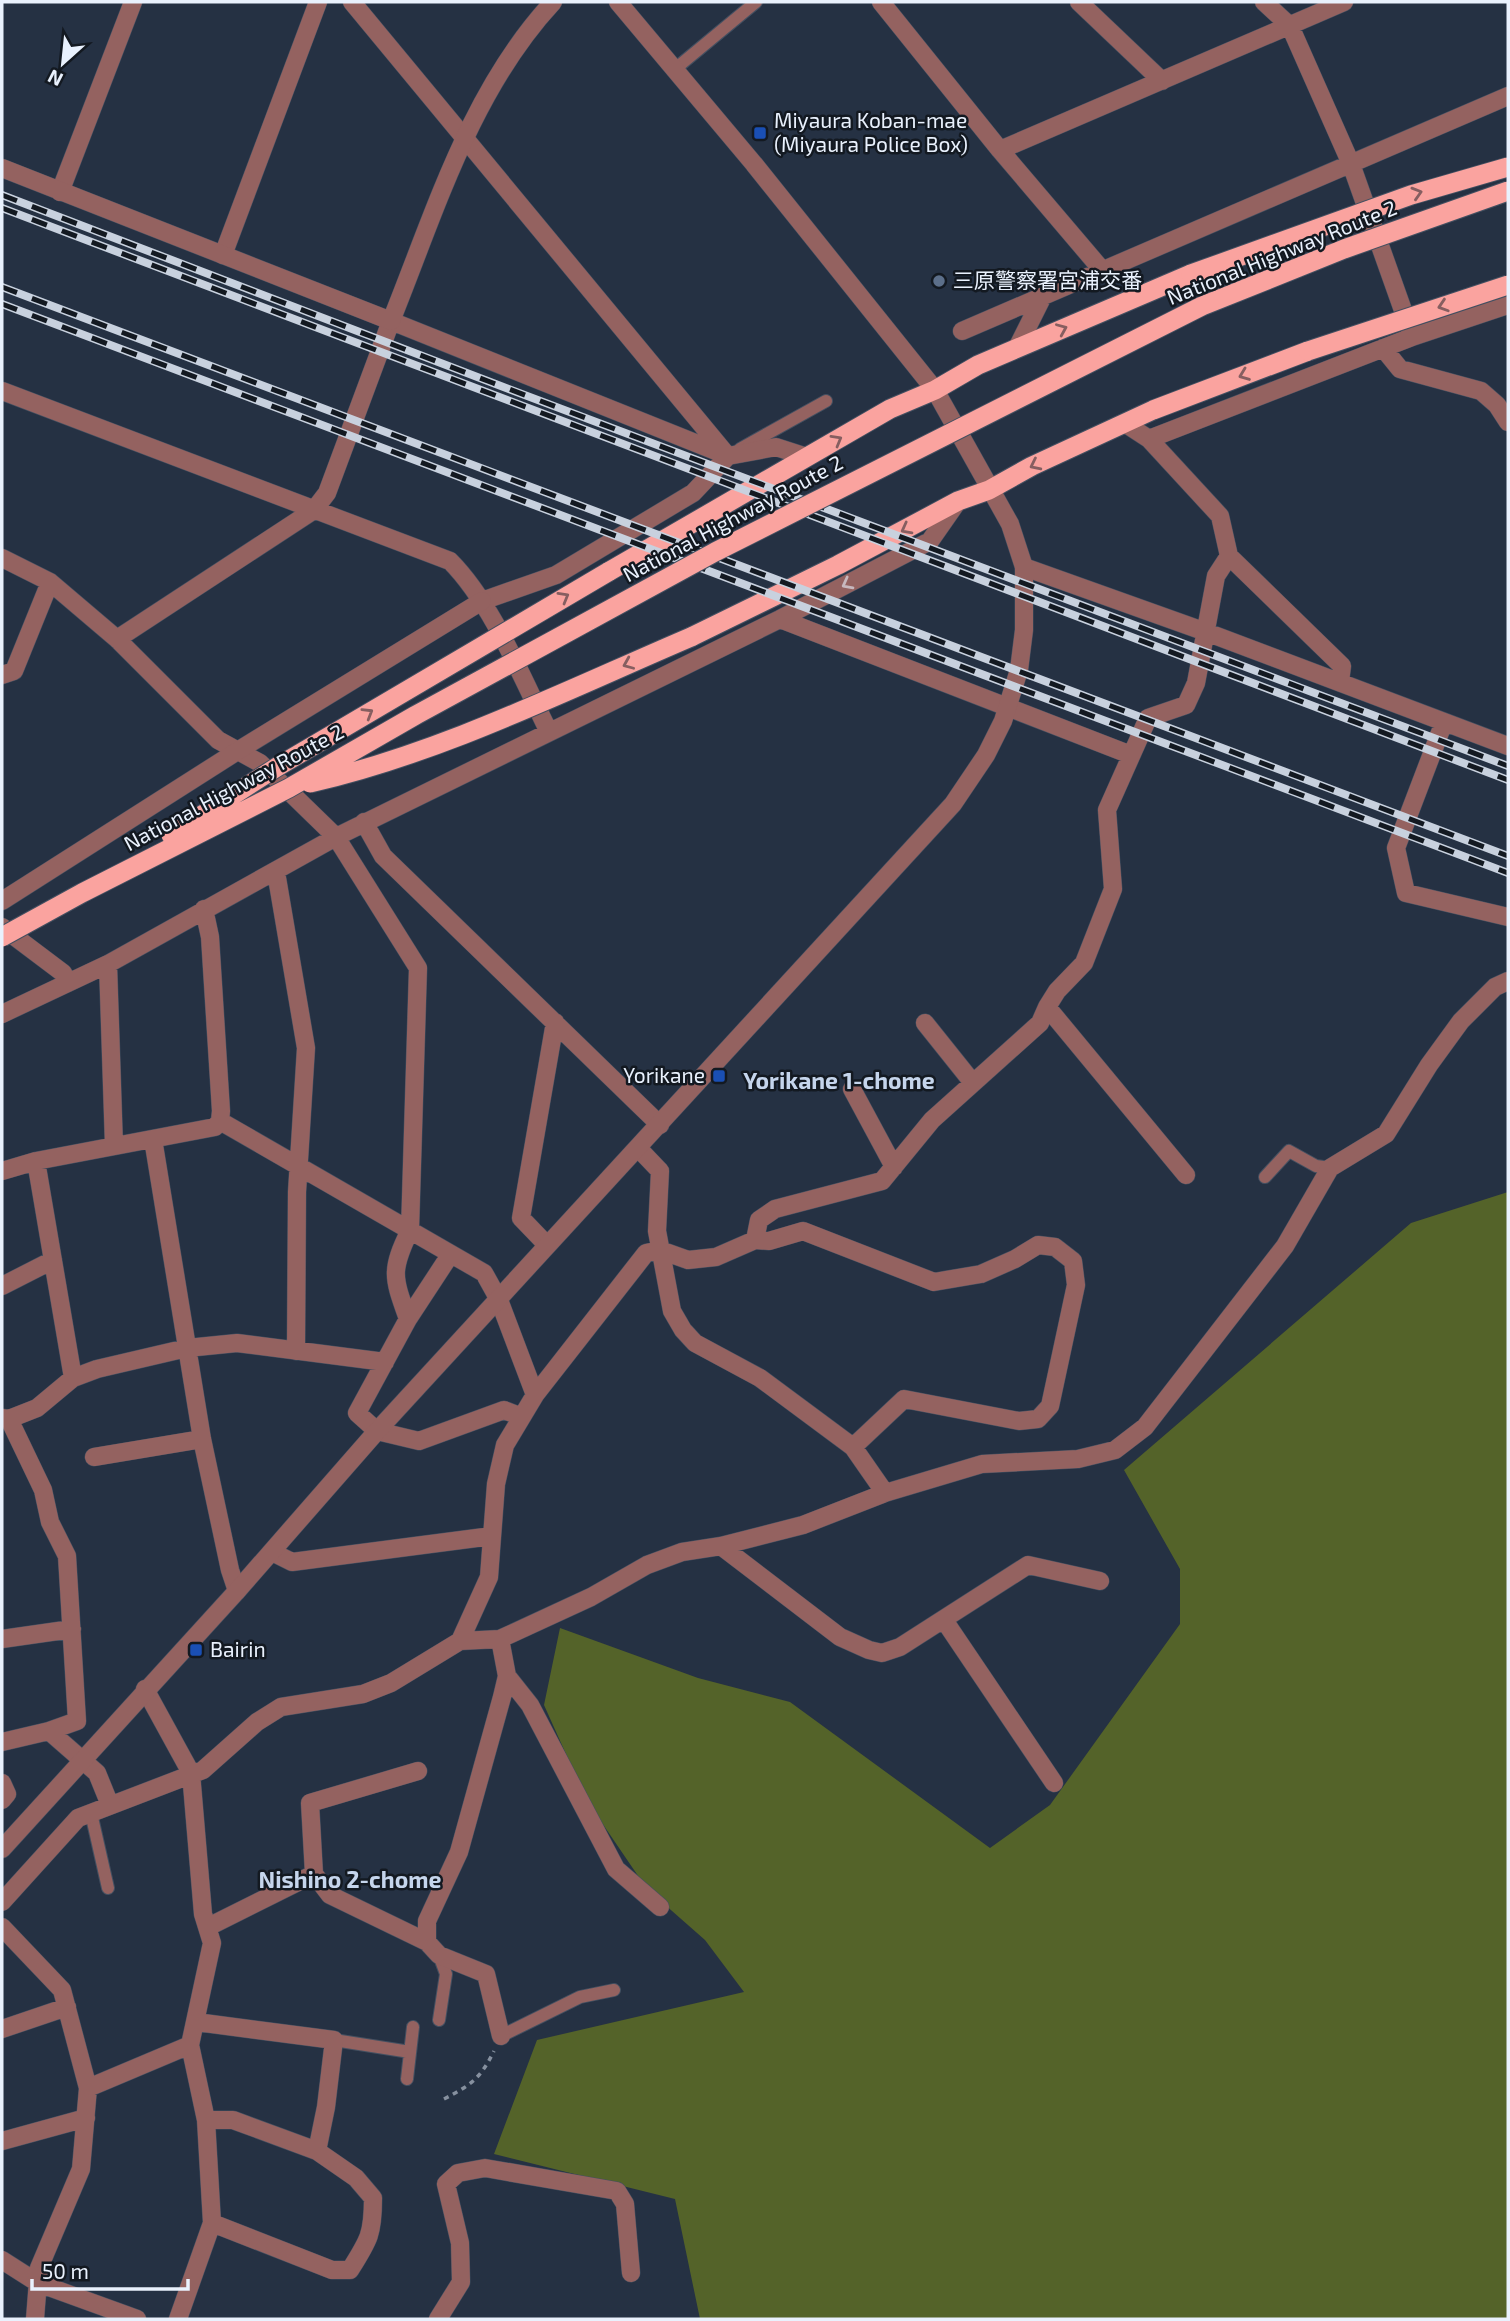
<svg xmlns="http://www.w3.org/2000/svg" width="1510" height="2321" viewBox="0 0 1510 2321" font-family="'Exo 2','Noto Sans JP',sans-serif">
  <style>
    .forest { fill: #546329 }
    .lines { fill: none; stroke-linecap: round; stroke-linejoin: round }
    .service-casing { stroke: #445061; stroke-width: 14 }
    .minor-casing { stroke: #445061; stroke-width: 19 }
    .tertiary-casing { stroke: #445061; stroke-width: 19 }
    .trunk-casing { stroke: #445061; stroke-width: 21 }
    .path { stroke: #86909f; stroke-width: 3.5; stroke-dasharray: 5 5; stroke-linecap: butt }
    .service { stroke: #946260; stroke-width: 12 }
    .minor { stroke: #946260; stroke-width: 18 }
    .tertiary { stroke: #946260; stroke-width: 18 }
    .trunk { stroke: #faa39f; stroke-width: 19 }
    .rail-casing { stroke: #c8d1de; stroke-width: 8 }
    .rail { stroke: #131921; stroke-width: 5; stroke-dasharray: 16; stroke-linecap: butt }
    .trunk-bridge-casing { stroke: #445061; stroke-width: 21; stroke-linecap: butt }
    .trunk-bridge { stroke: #faa39f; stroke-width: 19 }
    .oneway { stroke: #865e60 }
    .oneway2 { stroke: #c7b8be }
    .transit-dot { fill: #1a4fb4; stroke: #131921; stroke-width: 2.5 }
    .service-dot { fill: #5c6f8a; stroke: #131921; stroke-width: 2.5 }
    .labels { text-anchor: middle; stroke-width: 5; stroke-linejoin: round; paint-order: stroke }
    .poi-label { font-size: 21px; fill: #e9f1fd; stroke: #131921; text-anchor: start }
    .street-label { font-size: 21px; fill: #e9f1fd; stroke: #131921 }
    .neighbourhood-label { font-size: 23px; font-weight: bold; fill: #c5d5ec; stroke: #131921 }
  </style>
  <rect width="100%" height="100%" fill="#253143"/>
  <!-- forest -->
  <path class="forest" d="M1508,1192V2319H700L675,2199L494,2154L537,2040L744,1992L705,1940L647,1889L587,1801L544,1705L560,1628L698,1678L790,1702L990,1848L1050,1805L1180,1624V1569L1124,1470L1411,1223Z"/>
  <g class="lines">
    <!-- service casing -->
    <g class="service-casing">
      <path id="service" d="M675,69L756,2
        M740,449L826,401
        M1265,1177L1289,1151L1316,1166L1330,1168
        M91,1813L108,1888
        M439,1955L446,1974L439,2020
        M501,2036L580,1997L614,1990
        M334,2040L410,2052
        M407,2079L413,2027"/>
    </g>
    <!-- minor casing -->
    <g class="minor-casing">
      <path id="minor" d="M352,2L726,454
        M881,2L1000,150L1102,270
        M1079,2L1162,81
        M1264,2L1290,26L1351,164L1410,330
        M1000,150L1344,2
        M60,192L133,2
        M223,255L318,2
        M962,331L1508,96
        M1017,348L1043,296
        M1383,348L1400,369L1481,391L1497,405L1508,422
        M2,391L450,561C492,603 522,678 549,732
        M1126,424L1149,439L1220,516L1229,556L1342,666L1340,682
        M1149,439L1412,337L1508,305
        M2,558L50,582L117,639L218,740L260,763L336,837L418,968L410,1230C390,1271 393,1277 408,1319
        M1024,567L1206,632L1508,746
        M482,601L556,575L693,493L728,456L776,447L807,457
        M780,619L1131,755
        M117,639L314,510L327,493L391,321L728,456
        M2,675L14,671L50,582
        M1444,722L1396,848L1406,893L1508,917
        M364,822L383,856L660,1125
        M276,872L306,1048L297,1192L296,1351
        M2,927L63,973L68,983
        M108,964L114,1146
        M1047,1007L1057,991L1084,963L1113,889L1107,810L1148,718L1186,705L1196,683L1216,576L1229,556
        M2,1014L108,964L336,837L780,619L930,541L958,501
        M925,1023L973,1083
        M852,1089L894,1167
        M220,1121L484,1273L499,1300L535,1395
        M153,1139L202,1439L230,1570L237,1591
        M638,1148L660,1171L657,1231L672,1311L683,1330L695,1343L760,1378L853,1447L885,1493
        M36,1161L73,1378
        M2,1171L36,1161L215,1127L220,1121L221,1111L210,937L204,909
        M755,1240L759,1220L775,1209L882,1181L932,1120L1040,1023L1047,1007L1186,1175
        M547,1245L521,1218L555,1022
        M450,1255L408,1319L357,1413L377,1431L419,1441L504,1410L522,1417
        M2,1286L53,1260
        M2,1418L9,1419L37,1408L73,1378L97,1369L187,1348L237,1343L385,1362
        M9,1419L43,1490L50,1522L67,1556L77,1721L49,1731
        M94,1457L202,1439
        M721,1546L840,1637L869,1650L882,1653L900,1647L1028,1565L1100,1581
        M272,1552L292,1562L492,1536
        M944,1620L1054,1783
        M2,1639L72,1629
        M500,1639L507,1676L502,1697L459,1852L427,1921V1942L439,1955L486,1974L501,2036
        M460,1641L500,1639L591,1597L647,1565L682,1552L721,1546L803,1525L885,1493L982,1464L1078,1459L1115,1450L1145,1427L1285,1246L1330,1168L1386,1134L1429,1065L1461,1021L1495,987L1508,981
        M507,1676L530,1705L616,1869L660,1907
        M145,1689L191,1773L203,1914L212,1943L190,2045L206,2120L212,2223L178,2319
        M2,1742L49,1731L97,1773L110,1805
        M2,1783L7,1794L2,1800
        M314,1874L330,1895L427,1942
        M2,1902L78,1818L203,1770L257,1722L281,1707L363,1694L391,1683L460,1641L489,1577L496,1484L505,1445L535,1395L646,1253L660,1250L688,1260L716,1257L755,1240L769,1241L803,1231L934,1282L981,1274L1015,1259L1038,1245L1055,1247L1073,1261L1076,1285L1050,1406L1038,1419L1019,1421L904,1399L853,1447
        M2,1927L62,1990L88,2088L81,2169L39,2268L35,2319
        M208,1927L314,1874L310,1803L418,1771
        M196,2022L334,2040L326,2107L317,2151
        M2,2029L67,2007
        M88,2088L190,2045
        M206,2120H233L317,2151L356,2178L373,2198C373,2234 369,2240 350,2270H332L212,2223
        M2,2141L86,2118
        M2,2260L38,2283L137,2319
        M438,2319L461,2282L460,2243L446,2184L458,2173L485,2168L617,2191L625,2204L631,2273"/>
    </g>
    <!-- tertiary casing -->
    <g class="tertiary-casing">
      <path id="tertiary" d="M2,168L391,321C435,212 471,90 553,2
        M2,901L239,750L482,601
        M2,1849L237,1591L377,1431L953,804L986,755L1003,721L1019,670L1024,630V567L1010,524L935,390L754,164L618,2"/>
    </g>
    <!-- trunk casing -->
    <g class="trunk-casing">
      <path id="trunk" d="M608,572L890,409L935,390L978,365L1191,274
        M691,637L838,565L958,501L989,490L1032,466L1153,410L1308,351"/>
    </g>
    <!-- path -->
    <path class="path" d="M444,2099C471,2085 480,2079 494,2051"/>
    <!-- service -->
    <use href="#service" class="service"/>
    <!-- minor -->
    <use href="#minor" class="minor"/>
    <!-- tertiary -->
    <use href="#tertiary" class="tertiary"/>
    <!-- trunk -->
    <use href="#trunk" class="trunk"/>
    <!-- rail casing -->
    <g class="rail-casing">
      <path id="rail" d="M2,195L493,383L1508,766
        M2,208L1508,780
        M2,287L1508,856
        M2,304L1508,873"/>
    </g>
    <!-- rail -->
    <use href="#rail" class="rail"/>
    <!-- trunk-bridge casing -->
    <g class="trunk-bridge-casing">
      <path id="trunk-bridge" d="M1191,274L1411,195L1508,167
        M1308,351L1508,285
        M310,783C439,754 569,689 691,637
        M171,835L277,767L608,572
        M2,937L82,893L289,788L416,715L715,552L1202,306L1344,249L1508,191"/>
    </g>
    <!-- trunk-bridge -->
    <use href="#trunk-bridge" class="trunk-bridge"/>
  </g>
  <!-- one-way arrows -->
  <defs><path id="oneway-chevron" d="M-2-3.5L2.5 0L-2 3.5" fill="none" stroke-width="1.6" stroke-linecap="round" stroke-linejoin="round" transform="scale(1.75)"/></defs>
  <g class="oneway">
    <use href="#oneway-chevron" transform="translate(1417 193) rotate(-17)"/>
    <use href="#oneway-chevron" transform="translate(1443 306) rotate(162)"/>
    <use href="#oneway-chevron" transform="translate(1062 329) rotate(-23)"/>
    <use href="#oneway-chevron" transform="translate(1244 375) rotate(159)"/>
    <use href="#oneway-chevron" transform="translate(837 440) rotate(-30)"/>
    <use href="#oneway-chevron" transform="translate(1035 465) rotate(154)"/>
    <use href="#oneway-chevron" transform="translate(906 529) rotate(152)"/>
    <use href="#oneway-chevron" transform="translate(564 597) rotate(-30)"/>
    <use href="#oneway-chevron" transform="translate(628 664) rotate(157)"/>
    <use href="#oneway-chevron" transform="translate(368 713) rotate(-31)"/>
  </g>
  <use class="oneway2" href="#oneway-chevron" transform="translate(847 584) rotate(152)"/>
  <!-- markers -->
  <g class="transit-dot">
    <rect x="753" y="126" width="14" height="14" rx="3.5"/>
    <rect x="712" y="1069" width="14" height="14" rx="3.5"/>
    <rect x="189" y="1643" width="14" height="14" rx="3.5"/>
  </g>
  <circle class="service-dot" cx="939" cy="281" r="7"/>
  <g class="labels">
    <!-- poi labels -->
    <g class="poi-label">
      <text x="774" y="128">Miyaura Koban-mae<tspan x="774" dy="24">(Miyaura Police Box)</tspan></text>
      <text x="953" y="288">三原警察署宮浦交番</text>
      <text x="705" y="1083" text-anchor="end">Yorikane</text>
      <text x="210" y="1657">Bairin</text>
    </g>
    <!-- street labels -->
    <g class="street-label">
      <text transform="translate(1282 253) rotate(-22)" y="7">National Highway Route 2</text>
      <text transform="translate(733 519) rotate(-28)" y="7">National Highway Route 2</text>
      <text transform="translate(234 788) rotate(-28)" y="7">National Highway Route 2</text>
    </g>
    <!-- neighbourhood labels -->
    <g class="neighbourhood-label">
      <text x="839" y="1089">Yorikane 1-chome</text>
      <text x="350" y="1888">Nishino 2-chome</text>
    </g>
  </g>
  <!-- border -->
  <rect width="1510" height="2321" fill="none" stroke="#e9f1fd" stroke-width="7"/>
  <!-- north arrow -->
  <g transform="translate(63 63) rotate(207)" stroke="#131921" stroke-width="5" paint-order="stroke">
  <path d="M0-5L12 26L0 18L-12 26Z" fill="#e9f1fd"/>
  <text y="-10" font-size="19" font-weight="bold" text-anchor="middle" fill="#e9f1fd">N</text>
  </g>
  <!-- scale -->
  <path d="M32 2279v10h156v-10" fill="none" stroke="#e9f1fd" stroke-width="3.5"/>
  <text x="42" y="2279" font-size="21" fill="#e9f1fd" stroke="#131921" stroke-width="5" paint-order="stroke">50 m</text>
</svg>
